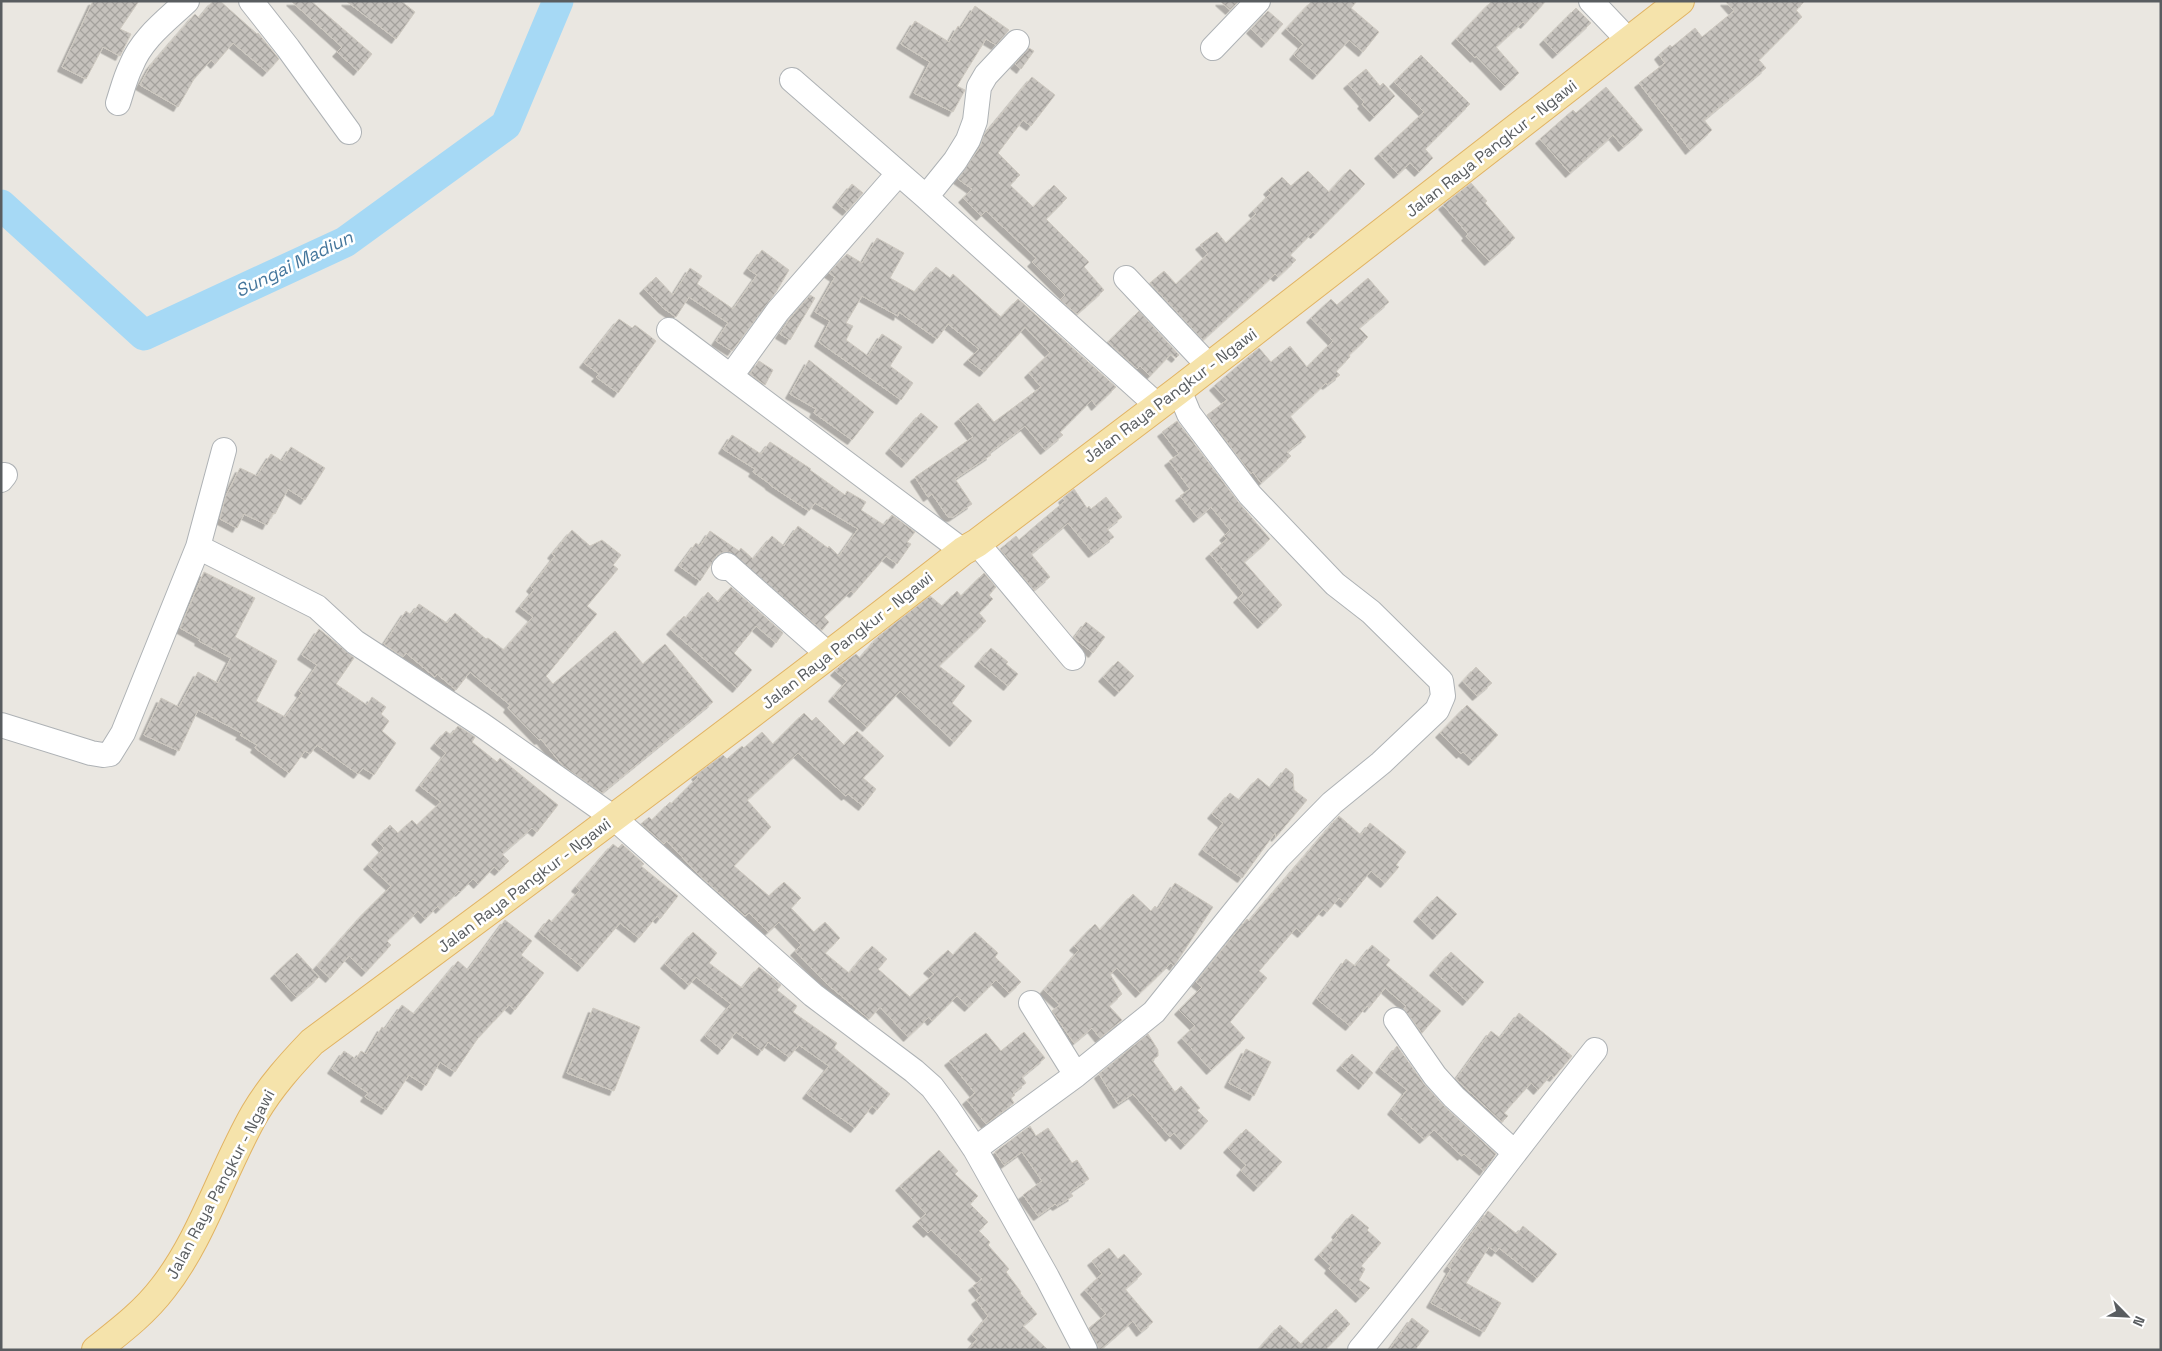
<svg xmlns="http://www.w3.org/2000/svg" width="2162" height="1351" viewBox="0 0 2162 1351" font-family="'Space Grotesk',sans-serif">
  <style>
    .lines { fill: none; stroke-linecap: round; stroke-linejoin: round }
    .river { stroke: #a6d9f5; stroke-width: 31 }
    .building { fill: url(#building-cross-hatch); stroke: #cec9c0; filter: url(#shadow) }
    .minor-casing { stroke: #aeb2b5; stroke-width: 26 }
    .major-casing { stroke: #e1b363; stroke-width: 30 }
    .minor { stroke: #fff; stroke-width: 24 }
    .major { stroke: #f5e3ab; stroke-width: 28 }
    .labels { text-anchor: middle; stroke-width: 5; stroke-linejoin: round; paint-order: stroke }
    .street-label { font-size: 16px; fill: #595d60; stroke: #fff }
    .water-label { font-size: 18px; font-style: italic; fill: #44769c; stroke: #fff }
  </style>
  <defs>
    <pattern id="building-cross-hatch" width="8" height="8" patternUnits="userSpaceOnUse" patternTransform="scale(1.25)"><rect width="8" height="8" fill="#c6c2bd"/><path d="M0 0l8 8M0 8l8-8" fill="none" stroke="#a4a19d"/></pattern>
    <filter id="shadow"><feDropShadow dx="-4.5" dy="4.5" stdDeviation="0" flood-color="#0004"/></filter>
  </defs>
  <rect width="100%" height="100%" fill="#eae7e1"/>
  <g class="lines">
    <!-- river -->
    <path class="river" d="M1,205L144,335L345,242L506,125L558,1"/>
  </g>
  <!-- building -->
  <path class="building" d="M93,1H139L120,29L131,34L120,56L103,47L86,79L62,67Z
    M213,1H220L257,34L258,33L279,59L267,72L233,43L215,64L211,60L194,79L178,107L140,85L151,65L195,14L199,18Z
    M291,1H311L372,54L358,71L337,52L342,47Z
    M346,1H401L415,12L396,39Z
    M1220,1H1239L1230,10Z
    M1312,1H1357L1351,8L1379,32L1363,52L1349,40L1317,75L1294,55L1303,44L1286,29Z
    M1492,1H1546L1525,24L1523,22L1496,47L1519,73L1505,86L1476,56L1475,58L1456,39Z
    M1725,1H1805L1796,10L1802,17L1759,60L1766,68L1704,120L1712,130L1690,150L1639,83L1665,63L1659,55L1670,45L1672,47L1695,28L1702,37L1734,11Z
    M975,6L1009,30L996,45L986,39L957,86L965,90L953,112L914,93L930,62L901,44L915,21L949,42L958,26L961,28Z
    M1576,8L1591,23L1557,54L1544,40Z
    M1268,11L1283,24L1266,43L1251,29Z
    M1029,48L1034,51L1021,69L1015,64Z
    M1421,55L1470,104L1425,149L1433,158L1419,172L1410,163L1398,174L1379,154L1424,112L1394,82Z
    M1366,69L1380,86L1383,83L1395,96L1374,117L1362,104L1364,102L1348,84Z
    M1032,77L1055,95L1031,126L1023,120L998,153L1020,175L1010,185L1033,207L1054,185L1067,198L1046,219L1089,262L1084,267L1104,290L1077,314L1060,300L1065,295L1032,262L1036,258L986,211L981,216L963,198L972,189L958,179L980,147L984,135Z
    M1606,87L1643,130L1623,147L1613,135L1570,173L1540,139L1573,110L1576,113Z
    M1350,169L1365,184L1315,234L1313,232L1290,255L1296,260L1278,277L1275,274L1203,340L1150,283L1164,271L1176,284L1208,254L1200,245L1217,232L1226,243L1256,214L1253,211L1271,193L1268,190L1282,177L1291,186L1308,171L1329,192Z
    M1471,183L1487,201L1485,203L1515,238L1489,261L1466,236L1468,234L1443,205Z
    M852,184L863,193L847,211L837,203Z
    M877,238L904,253L890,278L915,292L936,267L950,278L953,274L1001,317L1018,299L1116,387L1096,406L1092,400L1060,432L1063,435L1045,450L1025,426L989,453L991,455L955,479L972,504L953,517H948L932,494L928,497L915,477L973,437L959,419L978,403L994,422L1041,387L1029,373L1050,353L1025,327L984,372L968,360L979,349L948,324L937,339L899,312L898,316L862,296L846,323L853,326L846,340L868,356L882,334L902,347L890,366L913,383L901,400L819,342L830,321L815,312L835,277L829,273L847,254L862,263Z
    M762,250L789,270L776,292L732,351L716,341L728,323L689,297L676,317L663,308L644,289L656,277L673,295L690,268L702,276L697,284L733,309L757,275L748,269Z
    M1368,278L1389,302L1359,328L1368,337L1349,355L1350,357L1336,371L1340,375L1327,385L1326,383L1290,416L1306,437L1287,452L1291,456L1261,483L1253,472L1251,474L1207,415L1227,400L1214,386L1259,348L1271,362L1290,346L1307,367L1333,341L1311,318L1331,299L1337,305Z
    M810,295L815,298L790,340L780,334L789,320Z
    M1139,311L1179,355L1176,358L1171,354L1150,376L1140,366L1137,369L1108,342Z
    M619,319L632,328L635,325L656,341L618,393L596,377L599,374L584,363Z
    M809,360L874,412L852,440L814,413L816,409L790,394Z
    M759,361L773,370L765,385L750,374Z
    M921,413L938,427L906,463L890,449Z
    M1177,421L1239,503L1270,539L1244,562L1282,605L1262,624L1238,598L1243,593L1210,554L1227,539L1224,536L1230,530L1211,507L1198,518L1180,496L1190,489L1169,461L1179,454L1162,432Z
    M732,435L761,454L770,442L811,469L810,470L845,495L847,491L866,502L861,510L884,525L892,515L915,532L907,542L911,544L897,564L886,556L854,593L851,591L824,617L829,622L822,630L730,552H724L717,555L700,581L679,566L696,543L700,546L710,531L739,551L741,548L753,559L772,536L784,546L798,526L828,548L829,546L839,556L858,529L815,503L809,511L770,485V484L753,472L755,469L723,449Z
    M291,447L325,468L305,500L288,489L275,514L273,513L267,525L244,514L237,528L220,519L226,496L240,468L257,476L271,454L282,461Z
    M1074,489L1087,508L1089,506L1091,509L1106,497L1122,517L1107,529L1114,537L1093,553L1068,523L1031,554L1050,577L1034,590L1000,549L1016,536L1019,540L1035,526L1065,501L1063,498Z
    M572,530L590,546L602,540L621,555L613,565L618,569L587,606L597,614L546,676L553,684L615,631L643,664L665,644L713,702L602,793L563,766L541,739L539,740L508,708L510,705L470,672L456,690L437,674L435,677L406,653L403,657L384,644L406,611L411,615L419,604L447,623L455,613L486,639L488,638L504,650L533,617L520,607L534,590L531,587L555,556L552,554Z
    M204,572L255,598L235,637L277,661L256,701L285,717L302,693L299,691L317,665L302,655L319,629L354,658L336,684L367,705L372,697L386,707L381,714L389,721L382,731L396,743L374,775L363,768L358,774L317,745L310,754L305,751L289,773L255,748L257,745L240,735L242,733L198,710L179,751L144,735L161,698L179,707L198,672L218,683L231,658L199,641L200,639L180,628Z
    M984,573L996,587L989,595L993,599L979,613L986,621L939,666L965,686L952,703L972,721L954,742L900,691L867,727L833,697L847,681L835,671L840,666L856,654L860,658L879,636L930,596L942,606L957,591L961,596Z
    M731,587L783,633L776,643L756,626L734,653L752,670L737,688L671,630L684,616L686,618L708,592L718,602Z
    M1086,622L1105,637L1093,653L1074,638Z
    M991,648L1008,662L1006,664L1018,674L1008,686L979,662Z
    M1118,661L1134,676L1119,692L1103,677Z
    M1476,667L1492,683L1477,696L1463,681Z
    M1467,705L1498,735L1473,761L1463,752L1461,754L1440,733Z
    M804,713L812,721L816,717L844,745L857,731L884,756L863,778L876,789L863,806L848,794L846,796L798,753L747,800L771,827L734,866L769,896L784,882L801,898L791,908L814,932L825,922L840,938L825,953L849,973L872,946L887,959L878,969L910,997L934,974L928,969L948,950L953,955L975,932L998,953L995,957L1021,982L1009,993L996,980L969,1007L957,996L932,1021L929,1017L908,1037L880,1007L869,1019L827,984L795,951L801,945L779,922L768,932L749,913L745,916L699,875L667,841L664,844L641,824L649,817L652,820L670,802L671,804L698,777L696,775L723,755L727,759L742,746L744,748L762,732L773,744Z
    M458,726L475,737L472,742L497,762L500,758L558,805L537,832L532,828L502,854L509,861L499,871L494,867L478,884L473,879L460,892L459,891L440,909L438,906L425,919L418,911L387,941L391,945L366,972L349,956L330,978L317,966L366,911L391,886L368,865L384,848L376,840L390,825L398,833L412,820L417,825L441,802L420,786L446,753L435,744L446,731L451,735Z
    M1286,768L1293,774L1294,790L1307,800L1276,837L1275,833L1242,878L1203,850L1223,823L1212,814L1230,793L1239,800L1258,778L1270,788Z
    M1339,816L1361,835L1370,823L1406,852L1396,865L1399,867L1385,883L1371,871L1345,903L1339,898L1327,912L1323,909L1302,933L1296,928L1259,971L1267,978L1230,1022L1245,1038L1211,1070L1182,1038L1195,1026L1179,1010L1202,987L1196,982L1247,919L1249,921Z
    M613,844L618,848L622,844L644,864L641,866L678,896L660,919L657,916L639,938L620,923L582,967L539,932L549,919L552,922L580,890L576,887Z
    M1175,883L1213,907L1174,966L1171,963L1140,993L1117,968L1110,974L1122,994L1109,1006L1122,1020L1100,1038L1092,1028L1074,1043L1052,1011L1060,1005L1044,990L1079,950L1074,946L1095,924L1100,930L1133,894L1151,911L1155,906L1158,909Z
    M1437,896L1457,914L1437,935L1418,917Z
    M505,920L532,941L521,955L544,973L515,1010L509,1005L478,1038L455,1072L440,1062L426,1086L409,1075L386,1110L365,1097L368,1093L332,1069L344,1051L356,1059L361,1051L366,1054L382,1027L385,1029L402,1005L414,1014L458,961L468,970Z
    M693,932L717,953L709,963L742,988L759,967L781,985L777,990L797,1006L793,1012L837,1043L834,1048L890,1094L877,1110L872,1106L855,1128L807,1094L829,1066L799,1045L789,1057L768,1042L762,1051L736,1032L722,1050L705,1036L731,1004L696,977L689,985L665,964Z
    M1372,945L1390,960L1386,965L1441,1011L1422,1033L1404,1009L1406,1006L1385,988L1369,1008L1367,1006L1350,1026L1317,999L1346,959L1355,966Z
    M1451,952L1484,982L1467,1001L1434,971Z
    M297,953L319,977L296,997L275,974Z
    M593,1008L640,1027L614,1091L567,1073Z
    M1519,1013L1572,1056L1554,1077L1551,1075L1538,1090L1531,1083L1504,1113L1508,1116L1502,1122L1456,1079L1491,1031L1500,1038Z
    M1024,1032L1045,1058L1022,1077L1026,1083L1013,1093L1015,1095L1011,1098L1014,1103L986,1124L967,1100L975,1093L949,1061L986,1033L1001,1051Z
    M1148,1034L1158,1050V1056L1152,1060L1175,1092L1181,1086L1200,1108L1197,1110L1208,1121L1185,1145L1174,1133L1170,1137L1133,1094L1118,1104L1099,1074Z
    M1397,1046L1424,1084L1444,1106L1496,1154L1484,1171L1464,1154L1462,1156L1434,1130L1424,1139L1392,1110L1407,1090L1380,1068Z
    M1246,1049L1271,1062L1254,1096L1229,1083Z
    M1352,1054L1373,1073L1363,1085L1341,1066Z
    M1030,1126L1036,1136L1048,1128L1072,1163L1077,1160L1089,1179L1070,1192L1073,1196L1057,1206L1055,1204L1038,1216L1023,1195L1042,1181L1022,1152L1004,1165L995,1152Z
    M1246,1129L1282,1162L1258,1187L1241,1171L1246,1165L1228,1148Z
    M939,1150L958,1171L955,1174L978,1196L970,1204L988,1222L979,1231L990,1242L988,1245L1009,1269L1006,1272L1021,1292L1020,1293L1037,1314L1023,1326L1048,1350H968L977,1339L972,1335L988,1316L976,1300L981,1296L973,1286L982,1279L931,1230L928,1233L917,1222L926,1214L900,1186Z
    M1488,1211L1517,1234L1523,1226L1557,1254L1537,1278L1499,1248L1496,1252L1489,1247L1466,1283L1501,1303L1484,1332L1431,1303L1451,1269L1448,1267Z
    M1352,1214L1369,1228L1367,1230L1381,1243L1361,1266L1365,1269L1359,1280L1370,1288L1360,1298L1329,1269L1331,1266L1319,1255L1338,1235L1336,1233Z
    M1109,1248L1118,1259L1124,1254L1142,1274L1125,1289L1153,1322L1141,1332L1133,1321L1100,1350L1089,1328L1106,1314L1085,1290L1102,1274L1092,1261Z
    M1336,1309L1350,1324L1325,1350H1258L1280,1325L1301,1344Z
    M1412,1318L1429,1331L1415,1350H1389Z"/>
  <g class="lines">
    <!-- minor casing -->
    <g class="minor-casing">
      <path id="minor" d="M251,1L288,48L349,132
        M1591,1L1629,41
        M1213,48L1258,1
        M792,80L926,197L1158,406
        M118,103C122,91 125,78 131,66C142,38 166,21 187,1
        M926,197L955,161L968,140L975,121L979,87L986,75L1017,42
        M1126,278L1209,366
        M669,330L963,551
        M731,376L778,311L898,174
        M1,480L5,475
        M977,543L1073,658
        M198,547L224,450
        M724,568L727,565L829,655
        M1,725L91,753L103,755L110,754L123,733L198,547L317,607L355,642L482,725L614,818L813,995L914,1071L932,1087L947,1107L975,1149L1047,1277L1085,1350
        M1031,1003L1076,1075
        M1396,1020L1435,1076L1454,1097L1514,1152
        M975,1149L1076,1075L1154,1012L1278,858L1332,803L1381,763L1437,710L1443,696L1441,681L1371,612L1335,584L1250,495L1189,414L1179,390
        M1360,1350C1441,1252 1516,1149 1595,1050"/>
    </g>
    <!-- major casing -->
    <g class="major-casing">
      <path id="major" d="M96,1350C120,1331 144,1313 163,1288C202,1239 223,1168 255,1113C271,1086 291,1064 312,1042C531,880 749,718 963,551L977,543L1179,390L1680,1"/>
    </g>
    <!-- minor -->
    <use href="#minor" class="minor"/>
    <!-- major -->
    <use href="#major" class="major"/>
  </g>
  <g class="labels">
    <!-- street labels -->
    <g class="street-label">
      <text transform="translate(1491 148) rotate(-38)" y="6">Jalan Raya Pangkur - Ngawi</text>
      <text transform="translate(1170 395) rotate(-37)" y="6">Jalan Raya Pangkur - Ngawi</text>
      <text transform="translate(847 640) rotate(-38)" y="6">Jalan Raya Pangkur - Ngawi</text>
      <text transform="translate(524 885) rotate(-37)" y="6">Jalan Raya Pangkur - Ngawi</text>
      <text transform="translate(220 1184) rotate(-62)" y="6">Jalan Raya Pangkur - Ngawi</text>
    </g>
    <!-- water labels -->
    <g class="water-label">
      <text transform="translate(294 264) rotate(-26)" y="6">Sungai Madiun</text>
    </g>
  </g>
  <!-- border -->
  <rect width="2162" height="1351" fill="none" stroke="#595d60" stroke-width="5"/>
  <!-- north arrow -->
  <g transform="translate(2127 1316) rotate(114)" stroke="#ffffff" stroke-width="4" paint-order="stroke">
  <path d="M0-4L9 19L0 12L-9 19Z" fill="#595d60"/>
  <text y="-8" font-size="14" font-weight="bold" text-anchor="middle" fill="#595d60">N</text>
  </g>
</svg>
